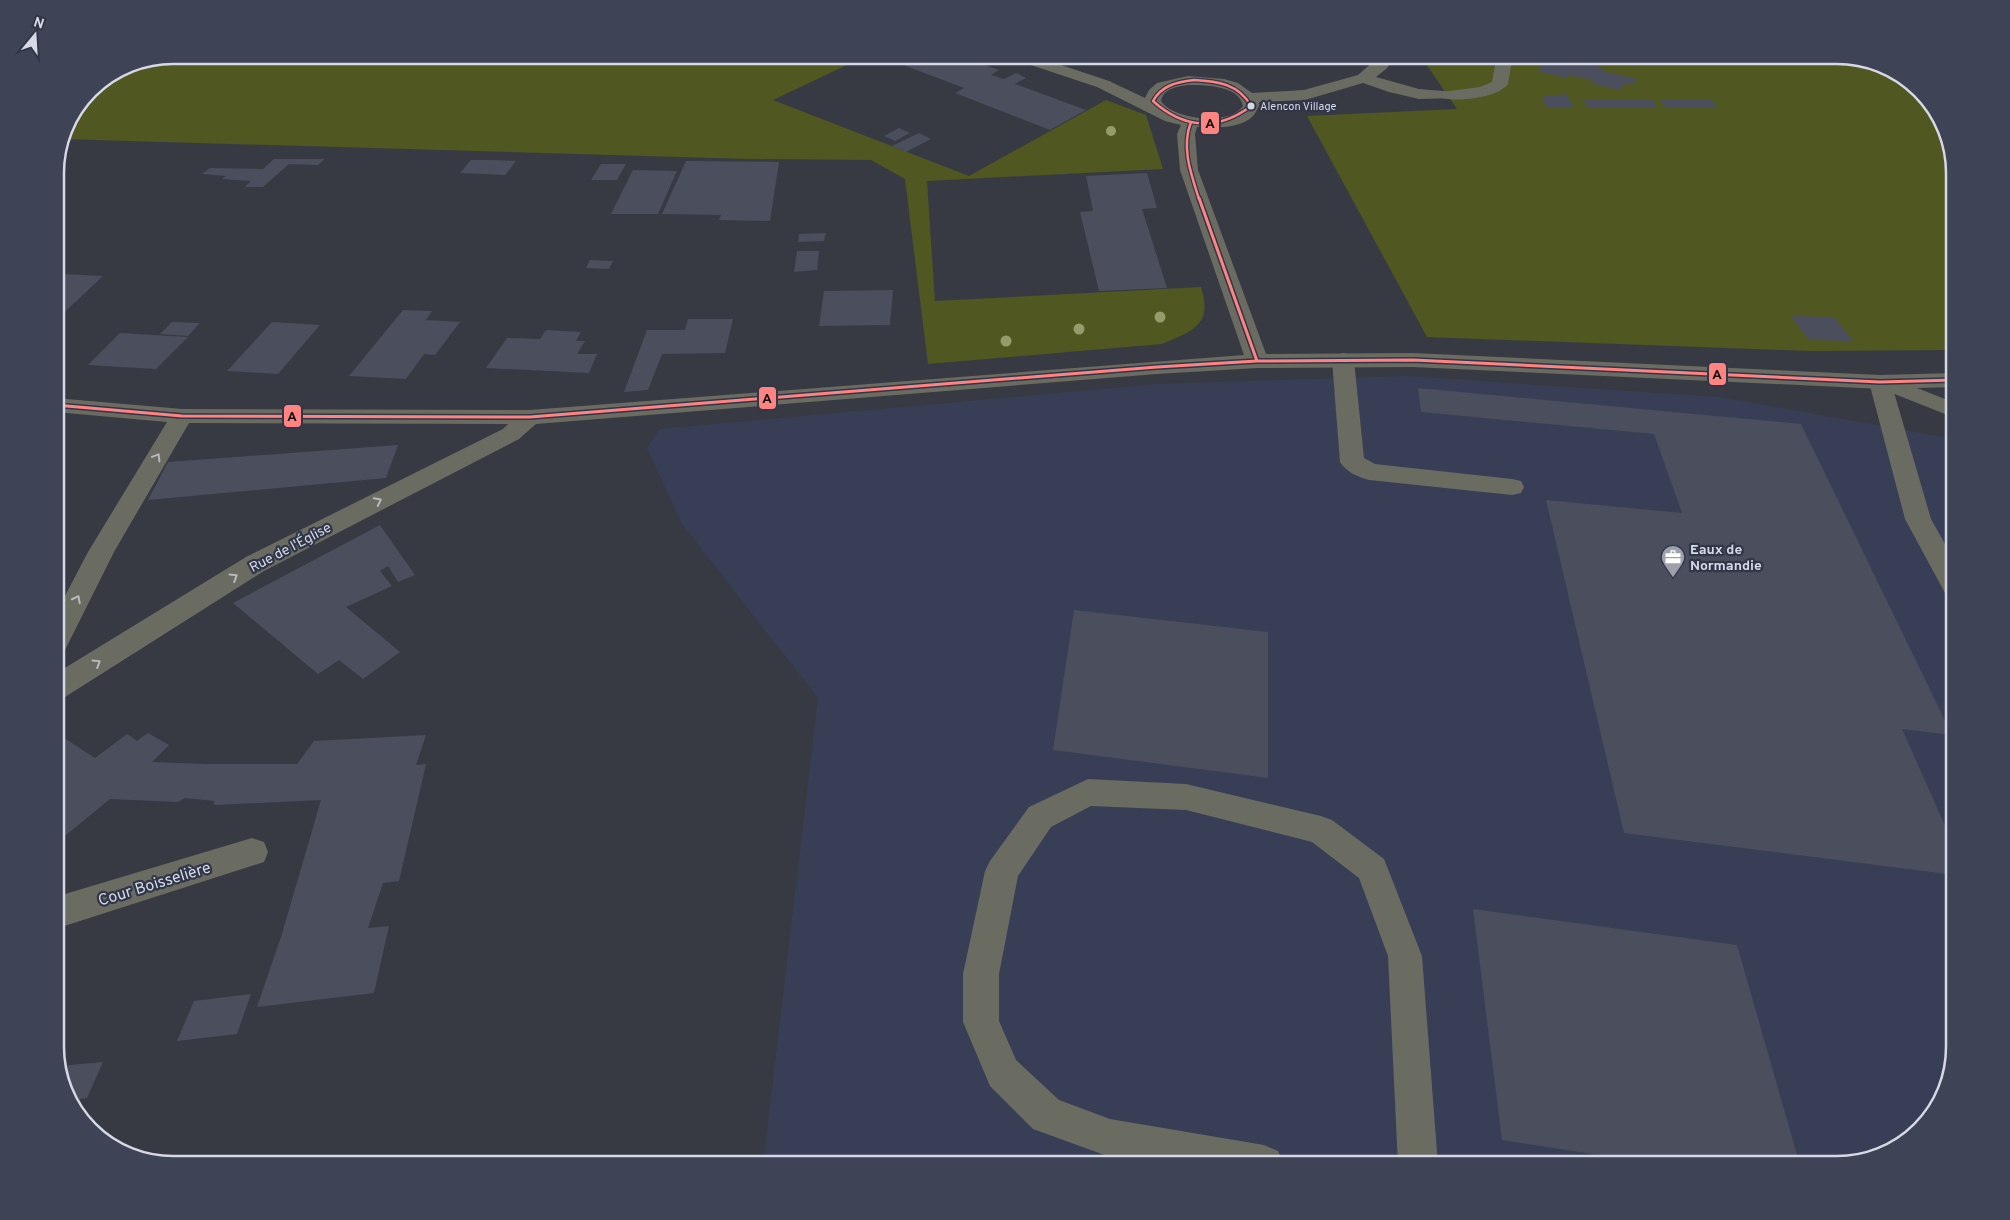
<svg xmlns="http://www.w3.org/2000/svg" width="2010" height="1220" viewBox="0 0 2010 1220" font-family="Overpass,sans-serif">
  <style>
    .built { fill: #383e55 }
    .green { fill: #505720 }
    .building { fill: #4b4e5d }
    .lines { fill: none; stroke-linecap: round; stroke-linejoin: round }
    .service { fill: #6a6c62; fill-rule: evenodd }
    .minor { fill: #6a6c62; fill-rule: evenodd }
    .bus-1-far1-casing { stroke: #313649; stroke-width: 5 }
    .bus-1-casing { stroke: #313649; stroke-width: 6 }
    .bus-1-far1 { stroke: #ff8380; stroke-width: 2.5 }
    .bus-1 { stroke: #ff8380; stroke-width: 3 }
    .tree { fill: #939c6a }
    .oneway { stroke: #b6b8be }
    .bus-dot { fill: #d6d9e5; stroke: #313649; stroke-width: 2 }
    .labels { text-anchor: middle; stroke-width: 4.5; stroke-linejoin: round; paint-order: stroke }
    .far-bus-label { font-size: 11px; fill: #d6d9e5; stroke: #313649; text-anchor: start }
    .street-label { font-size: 14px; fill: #d6d9e5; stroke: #313649 }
    .poi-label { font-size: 14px; font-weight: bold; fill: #d6d9e5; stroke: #313649; text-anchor: start }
    .near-street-label { font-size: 16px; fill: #d6d9e5; stroke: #313649 }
    .rim { fill: none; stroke: #d6d9e5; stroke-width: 2.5 }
    .line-badge { stroke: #313649; stroke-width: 2 }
    .pale-badge-label { font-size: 14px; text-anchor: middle; font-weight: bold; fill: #111 }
  </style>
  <rect width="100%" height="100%" fill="#373a43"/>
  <!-- built -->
  <path class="built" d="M1407,376L1719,397L1955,439V1047L1939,1106L1896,1149L1837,1165H763L818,698L682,524L647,448L660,429L1156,384Z"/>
  <!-- green -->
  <path class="green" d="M173,55H868L773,100L969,176L1106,100L1146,115L1163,169L927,181L935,301L1201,287C1213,325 1193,331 1162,344L928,364L905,179L871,160L748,159L61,139C69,107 98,79 127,65C140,58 159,58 173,55Z
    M1428,55H1837L1896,71L1939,114L1955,166V350L1809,351L1427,337L1307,116L1457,109L1426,64Z"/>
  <!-- building -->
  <path class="building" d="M877,55H956L999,70L991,75L1004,79L1016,73L1026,78L1015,84L1086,110L1050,130L955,93L964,88Z
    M1264,55H1309L1314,63L1269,64Z
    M1540,57L1573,64L1575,61L1604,68L1602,71L1637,79L1634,84L1625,83L1620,90L1590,83L1593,80L1568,75L1566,78L1538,71L1544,63L1536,61Z
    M1566,94L1574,107H1547L1541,97Z
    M1582,99H1651L1658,107H1588Z
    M1659,99H1710L1718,108H1667Z
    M899,128L910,133L895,141L884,136Z
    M919,133L931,139L906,152L892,146Z
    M274,159H325L318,165L289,164L263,187H245L251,181L222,179L226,176L202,174L210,168L263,169Z
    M471,160H490L516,161L505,175L460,173Z
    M686,161L779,162L770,221L719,220L721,215L662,214Z
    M601,164H626L617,180H591Z
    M633,170L677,171L658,214H611Z
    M1147,173L1157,208L1142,209L1167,288L1099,291L1080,212L1093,211L1086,176Z
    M826,233L824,241L798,242L799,234Z
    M797,251H819L817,270L794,272Z
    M590,260L613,261L609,269L586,268Z
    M64,274L103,276L55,321V281Z
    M893,290L890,325L819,326L824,291Z
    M403,310L432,311L426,320L460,322L435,355L424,354L406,379L349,376Z
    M1791,316L1834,317L1853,341L1809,340Z
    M688,319H733L725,353L662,354L648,390L624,392L647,330H685Z
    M172,322L200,323L188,336L160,334Z
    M272,322L320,325L278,374L227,371Z
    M546,330L581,332L576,341H585L577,354H597L589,373L486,368L507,338L540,339Z
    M120,333L188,337L156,369L88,365Z
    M1418,388L1801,424L1952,735L1902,729L1955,848V875L1624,833L1546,500L1682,513L1654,434L1421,412Z
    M398,445L386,478L148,500L168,462Z
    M380,525L415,575L398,582L388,566L380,571L392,586L346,607L400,652L363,679L339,660L318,674L233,603Z
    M1074,610L1268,632V778L1053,750Z
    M55,732L95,758L127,734L137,741L148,733L169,745L152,762L205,764H297L314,741L426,735L416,765L426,764L399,881L383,883L368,928L389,926L374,993L257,1007L281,937L321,800L214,805V801L185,798L178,802L110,799L55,844Z
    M1473,909L1737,945L1800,1165H1664L1502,1140Z
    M251,994L237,1034L177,1041L194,1001Z
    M103,1062L87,1098L69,1101L59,1066Z"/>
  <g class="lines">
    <!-- service -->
    <path class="service" d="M1497,55H1513L1508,84C1498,98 1458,102 1442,98L1440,95L1442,92L1480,87L1492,82Z
      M1343,353L1351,355L1354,360L1364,458L1375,464L1512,479L1521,481L1524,487L1521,493L1512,495L1369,480C1358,477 1346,472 1340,462L1332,360L1335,355Z
      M1880,375L1888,377L1891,382L1931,519L1955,562V596L1945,593L1905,519L1869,382L1872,377Z
      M1088,779L1186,784L1321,816L1332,820L1384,859L1422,956L1438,1165H1398L1388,956L1359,878L1312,842L1186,810L1091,806L1051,827L1018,876L999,974V1021L1016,1060L1059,1100L1110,1119L1264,1145L1278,1151L1284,1165H1153L1110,1157L1033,1129L990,1086L963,1022V974L985,871L990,861L1029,807Z
      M252,838L264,842L268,852L264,862L55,929V897Z"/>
    <!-- minor -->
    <path class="minor" d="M1008,55H1031L1109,81L1145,98L1149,90L1157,83L1188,76L1224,79L1238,83L1252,93L1304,90L1358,75L1381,55H1398L1386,69L1376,77L1419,89L1454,92L1456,95L1454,98L1419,99L1389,92L1363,83L1305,100L1259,102V106C1257,109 1255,114 1253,116C1241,129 1213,128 1197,127L1195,134L1198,170L1266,354L1413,353L1880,375L1955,373V387L1917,388L1955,403V418L1882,389L1413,367L1257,368L1157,374L536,424L519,439L264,571L65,697L55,700V674L246,557L503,429L508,424L189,423L114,552L65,650L55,653V615L88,552L167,422L55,412V398L182,409L530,410L1244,355L1180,170L1177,134L1181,125L1165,121L1097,87L1010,58ZM1188,85C1204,85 1239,85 1243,106C1230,126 1173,120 1161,101C1164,88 1176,87 1188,85Z"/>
    <!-- bus-1-far1 casing -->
    <g class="bus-1-far1-casing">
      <path id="bus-1-far1" d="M1194,80C1217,81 1239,84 1251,106C1218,131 1184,129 1153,101C1162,85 1177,82 1194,80Z
        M1191,122C1181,147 1191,174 1199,199"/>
    </g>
    <!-- bus-1 casing -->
    <g class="bus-1-casing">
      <path id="bus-1" d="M1199,198L1257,361
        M55,405L182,416L530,417L1157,367L1257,361L1413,360L1880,382L1955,380"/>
    </g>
    <!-- bus-1-far1 -->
    <use href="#bus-1-far1" class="bus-1-far1"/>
    <!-- bus-1 -->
    <use href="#bus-1" class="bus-1"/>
  </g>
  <!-- trees -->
  <g class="tree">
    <circle cx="1111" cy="131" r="5"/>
    <circle cx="1160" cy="317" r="5.5"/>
    <circle cx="1079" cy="329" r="5.5"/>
    <circle cx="1006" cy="341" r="5.5"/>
  </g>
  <!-- one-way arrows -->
  <defs><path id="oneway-chevron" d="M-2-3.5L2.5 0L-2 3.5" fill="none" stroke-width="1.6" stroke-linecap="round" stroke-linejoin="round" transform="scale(1.25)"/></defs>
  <g class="oneway">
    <use href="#oneway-chevron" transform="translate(157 457) rotate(-59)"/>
    <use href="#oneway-chevron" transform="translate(378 501) rotate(-27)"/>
    <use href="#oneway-chevron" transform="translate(234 577) rotate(-32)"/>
    <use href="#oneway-chevron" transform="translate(77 599) rotate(-63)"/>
    <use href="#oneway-chevron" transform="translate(97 663) rotate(-32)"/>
  </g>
  <!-- icons -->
  <defs>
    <g id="office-pin" transform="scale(1.25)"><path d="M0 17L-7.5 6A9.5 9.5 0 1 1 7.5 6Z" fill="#9ea1ac" stroke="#313649"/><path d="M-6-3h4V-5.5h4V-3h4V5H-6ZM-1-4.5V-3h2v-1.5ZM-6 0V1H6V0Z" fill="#fff"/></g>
  </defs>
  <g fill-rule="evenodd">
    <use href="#office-pin" x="1673" y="557"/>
  </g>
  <!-- markers -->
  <circle class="bus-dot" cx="1251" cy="106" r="4.5"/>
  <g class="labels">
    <!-- far-bus labels -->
    <g class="far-bus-label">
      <text x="1260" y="110">Alencon Village</text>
    </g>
    <!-- street labels -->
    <g class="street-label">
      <text transform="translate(290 547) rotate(-28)" y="5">Rue de l'Église</text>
    </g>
    <!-- poi labels -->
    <g class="poi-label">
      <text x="1690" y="554">Eaux de<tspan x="1690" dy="16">Normandie</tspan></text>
    </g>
    <!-- near-street labels -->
    <g class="near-street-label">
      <text transform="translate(154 883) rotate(-17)" y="6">Cour Boisselière</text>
    </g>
  </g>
  <!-- crop -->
  <path d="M0 0H2010V1220H0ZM173 64H1837A109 109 0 0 1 1946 173V1047A109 109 0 0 1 1837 1156H173A109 109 0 0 1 64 1047V173A109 109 0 0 1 173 64Z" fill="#3e4355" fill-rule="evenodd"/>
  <path class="rim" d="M173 64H1837A109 109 0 0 1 1946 173V1047A109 109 0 0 1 1837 1156H173A109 109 0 0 1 64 1047V173A109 109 0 0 1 173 64Z"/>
  <g class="line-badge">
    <rect x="1200" y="111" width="20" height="24" rx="5" fill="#ff8380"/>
    <rect x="1708" y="362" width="19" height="24" rx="5" fill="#ff8380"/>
    <rect x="758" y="386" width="19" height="24" rx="5" fill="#ff8380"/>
    <rect x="283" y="404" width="19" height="24" rx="5" fill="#ff8380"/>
  </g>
  <g class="pale-badge-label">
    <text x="1210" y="128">A</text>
    <text x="1717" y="379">A</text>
    <text x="767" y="403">A</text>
    <text x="292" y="421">A</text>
  </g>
  <!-- north arrow -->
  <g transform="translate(35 35) rotate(18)" stroke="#313649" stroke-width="4" paint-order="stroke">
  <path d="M0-4L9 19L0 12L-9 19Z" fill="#d6d9e5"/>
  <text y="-8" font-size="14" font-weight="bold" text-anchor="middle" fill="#d6d9e5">N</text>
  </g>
</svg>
